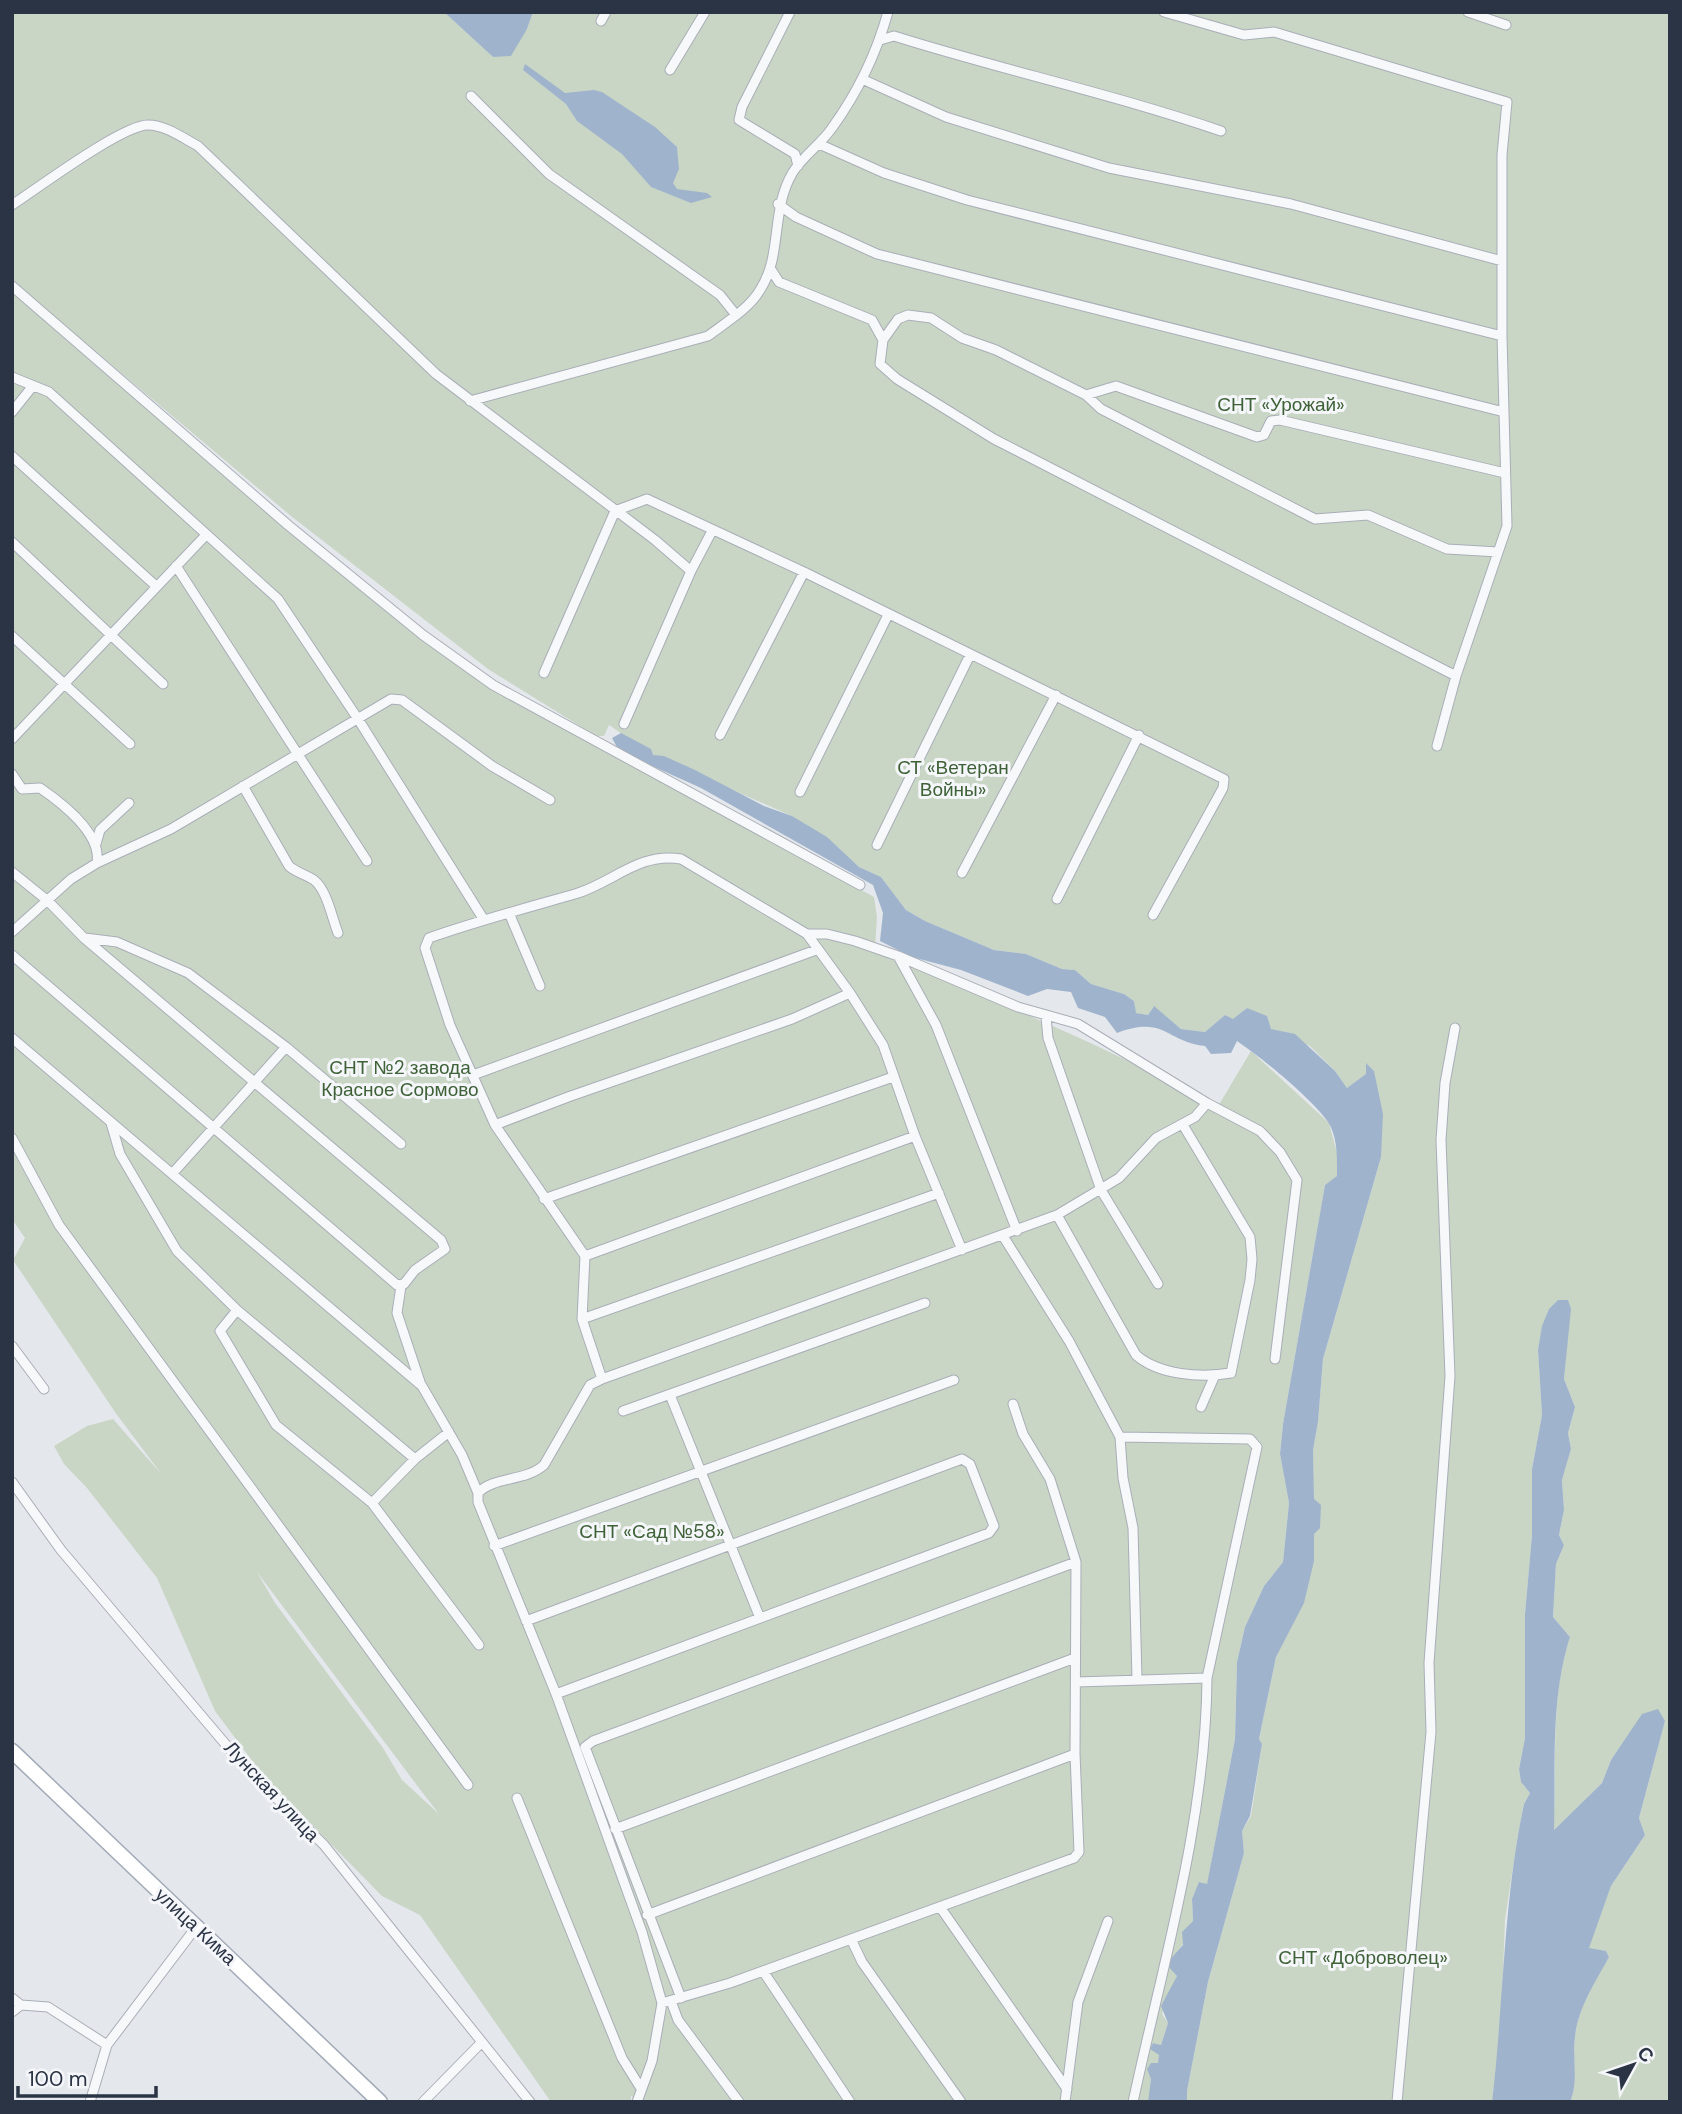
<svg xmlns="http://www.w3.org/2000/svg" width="1682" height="2114" viewBox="0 0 1682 2114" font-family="'DM Sans',sans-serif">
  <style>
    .green { fill: #c9d6c5; fill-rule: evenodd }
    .water { fill: #9fb4cc }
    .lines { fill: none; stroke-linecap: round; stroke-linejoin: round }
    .street-casing { stroke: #a9aeb7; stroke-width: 11 }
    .primary-casing { stroke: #a3abb8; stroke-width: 17 }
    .street { stroke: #f7f8fa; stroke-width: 9 }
    .primary { stroke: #fff; stroke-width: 14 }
    .labels { text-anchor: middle; stroke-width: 6; stroke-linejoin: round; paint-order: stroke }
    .park-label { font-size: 19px; fill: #3f6138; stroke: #f4f6f9 }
    .street-label { font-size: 19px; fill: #2b3445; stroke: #f4f6f9 }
  </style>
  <rect width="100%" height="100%" fill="#e4e7ec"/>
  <!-- green -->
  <path class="green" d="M12,12H444L493,57L527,29L533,12H1670V2097L1666,2102H1570C1578,2080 1572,2059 1575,2037C1578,2008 1595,1982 1609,1957L1606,1951L1588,1949L1611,1886L1645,1835L1639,1818L1665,1721L1626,1740L1611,1760L1602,1783L1553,1831C1558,1765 1549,1701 1570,1637L1553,1617L1556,1564L1564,1545L1559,1535L1564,1510L1562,1480L1571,1449L1568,1433L1575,1407L1564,1379L1568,1333L1538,1350L1542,1415L1532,1469V1535L1525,1614V1738L1519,1769L1521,1782L1530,1793L1524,1804L1518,1835L1505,1919L1501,2025L1492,2102H1187V2091L1208,1982L1244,1853L1242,1831L1251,1816L1262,1744L1259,1739L1276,1657L1314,1561L1313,1450L1318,1422L1323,1359L1381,1157L1374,1071L1367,1064V1074L1347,1088L1335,1071L1310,1046L1271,1029L1247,1008L1233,1020L1225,1015L1205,1032L1181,1029L1153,1007L1148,1015L1135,1013L1134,1001L1124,994L1091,984L1075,970L1062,969L1026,954L994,950L925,921L906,910L881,877L859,867L792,816L653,755L609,725L604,736H596L488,669L291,516L12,281Z
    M12,290L327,564L480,680L874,897L877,917L875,948L890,959C1002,1003 1112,1048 1217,1108L1251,1051L1329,1123L1337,1153V1177L1325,1185L1283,1424L1280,1454L1289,1503L1283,1562L1264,1586L1245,1627L1237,1662L1235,1739L1207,1885L1200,1882L1192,1899L1193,1921L1183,1932V1944L1173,1959L1177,1976L1162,2014L1168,2023L1161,2045L1153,2043L1160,2055L1148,2102H636L631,2095V2102H551L420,1915L382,1896L262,1774L215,1711L157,1578L87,1488L64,1464L54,1446L87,1426L113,1419L162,1475L115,1412L13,1260L25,1238L12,1219ZM257,1572L419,1788L439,1814L402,1780L383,1748L275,1603Z"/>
  <!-- water -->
  <path class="water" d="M444,12H533L527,29L511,56L493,57Z
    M525,64L565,93L594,90L602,92L655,127L677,147L679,169L673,183L677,189L707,193L712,197L691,203L651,187L622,154L577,121L566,104L523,70Z
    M621,733L651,749L653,755L664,756L695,770L764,806L792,816L827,837L859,867L881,877L906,910L925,921L994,950L1026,954L1062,969L1075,970L1091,984L1124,994L1134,1001L1136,1013L1148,1015L1154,1006L1181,1029L1205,1032L1225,1015L1233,1019L1247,1008L1267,1016L1271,1029L1295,1034L1335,1071L1347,1088L1366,1074V1063L1374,1071L1383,1114L1381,1157L1323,1359L1318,1422L1313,1450L1314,1499L1321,1505L1320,1528L1314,1534V1561L1304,1603L1276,1657L1259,1739L1262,1744L1250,1816L1242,1831L1244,1853L1208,1982L1187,2091V2102H1148L1151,2079L1147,2069L1151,2063H1158L1159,2055L1150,2049L1153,2043L1161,2045L1168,2023L1161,2006L1177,1976L1166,1964L1183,1945L1182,1932L1193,1921L1192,1899L1199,1882L1207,1884L1235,1739L1237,1662L1245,1627L1264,1586L1283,1562L1289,1503L1280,1454L1283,1424L1325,1185L1337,1176C1337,1159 1338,1137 1328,1122C1312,1099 1261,1057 1237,1041L1231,1053L1211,1054L1205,1046C1165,1042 1166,1015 1117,1033L1105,1017L1078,1008L1071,992L1047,989L1028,996L961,970L912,957L880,941L883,913L873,885L701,788L619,751L612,738Z
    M1558,1300H1568L1571,1309L1564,1379L1575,1407L1568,1433L1571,1449L1562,1480L1564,1510L1559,1535L1564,1545L1556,1564L1553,1617L1570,1637C1550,1700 1556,1765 1554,1830L1602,1783L1611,1760L1642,1714L1658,1709L1665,1721L1639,1818L1645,1835L1611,1886L1589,1948L1606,1951L1609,1957C1595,1983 1578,2008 1575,2037C1572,2059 1579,2080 1570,2102H1492C1504,2002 1503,1902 1524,1804L1530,1793L1521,1782L1519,1769L1525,1738V1614L1532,1535V1469L1542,1415L1538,1350L1542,1326L1549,1309Z"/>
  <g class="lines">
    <!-- street casing -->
    <g class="street-casing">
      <path id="street" d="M790,12L742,107L739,120L795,154L798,166
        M1164,12L1244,35L1274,32L1507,102L1502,155V336L1507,526L1456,676L1437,746
        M1468,12L1506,25
        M601,21L606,12
        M880,40L894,36C1002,70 1113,94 1221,131
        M670,70L705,12
        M862,79L946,117L1109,168L1291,204L1502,261
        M471,96L549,174L720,295L736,315
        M819,144L884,173L967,200L1502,336
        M778,204L796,217L877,254L1504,412
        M12,205C38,188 122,125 148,125C165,125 183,138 198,146L436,374L655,540L691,571
        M770,268L779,282L872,320L883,340L880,364L897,379L994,439L1456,676
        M12,286L288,525L423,635L493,685L860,885
        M883,340L898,319L908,315L931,318L962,338L996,350L1086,395L1116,386L1257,437L1264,435L1271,421L1280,420L1505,473
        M12,377L49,392L278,599L358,719L484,920
        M1086,395L1101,409L1315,519L1368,515L1447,549L1498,552
        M470,401L708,336C725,323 749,309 760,290C783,255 770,210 793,172C803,156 821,144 832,128C858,92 876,55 888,12
        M12,412L32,387
        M12,456L156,586
        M12,542L163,684
        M176,566L367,861
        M12,636L130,744
        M544,673L615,511L647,499L804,572L1224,779L1223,788L1153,915
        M624,724L691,571L712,531
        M720,735L804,572
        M12,739L206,535
        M12,774L22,789L40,788C62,803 102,834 97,863
        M243,786L289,866C297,873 305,874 314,880C327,890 332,918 338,933
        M800,792L888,615
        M96,844L100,830L129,803
        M877,845L970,655
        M12,872L48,901L84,938L441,1240L445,1249L415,1270L404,1284L397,1285L12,955
        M962,873L1056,695
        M1057,899L1139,735
        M509,913L540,986
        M12,932L71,879L97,863L171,829L391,699L402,700L492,766L550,800
        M807,934H827L855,941L898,956L1018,1007L1078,1024L1207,1103L1260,1131L1280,1152L1297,1180L1275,1359
        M85,938L117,942L188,973L286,1047L401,1144
        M898,956L936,1025L1017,1231
        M1046,1017L1048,1038L1101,1190L1158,1284
        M12,1038L422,1386L462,1455L478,1493
        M473,1075L816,950
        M111,1123L120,1154L177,1251L237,1310L415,1459
        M495,1125L568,1097L792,1019L850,993
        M12,1138L59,1225L468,1785
        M172,1174L286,1047
        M544,1199L893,1077
        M1057,1215L1136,1355C1159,1375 1200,1378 1231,1373L1250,1280L1252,1259L1250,1237L1183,1125
        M1003,1236L1069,1341L1120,1437L1123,1478L1133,1528L1137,1679
        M585,1256L915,1136
        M401,1286L397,1313L421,1385
        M237,1310L220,1331L276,1425L372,1503L479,1645
        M582,1319L939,1193
        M12,1346L44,1389
        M602,1379L582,1319L585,1256L495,1125L450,1025L425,948L429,938C477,921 526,908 575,894C613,883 638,852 681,859L807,934L850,993L883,1045L915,1136L962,1250
        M670,1395L760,1618
        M1201,1407L1215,1375
        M623,1411L925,1303
        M1120,1437L1250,1439L1257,1447L1207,1678
        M12,1482L61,1550L244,1766L324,1845L530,2102
        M372,1503L415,1459L449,1432
        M494,1546L954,1380
        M526,1621L962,1459L970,1464L994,1526L989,1533L556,1694
        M1076,1682L1207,1678C1206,1820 1163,1963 1133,2102
        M517,1798L622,2058L640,2087
        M615,1829L1075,1658
        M940,1907L1067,2089
        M647,1915L1075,1754
        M851,1939L862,1962L961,2102
        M763,1971L850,2102
        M12,1998L21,2005L12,2012
        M681,1998L585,1747L593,1741L1076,1562
        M671,2001L678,2020L739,2102
        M662,2003L730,1983L1074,1858L1079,1852L1075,1754L1076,1562L1050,1479L1023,1434L1013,1404
        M21,2005L48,2007L107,2045L197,1926
        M90,2102L107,2045
        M423,2102L481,2043
        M637,2102L652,2061L662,2003L642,1932L556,1694L478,1502V1493C494,1476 525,1482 544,1465L590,1385L602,1379L1057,1215L1119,1178L1156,1138L1195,1117L1207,1103
        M1065,2102L1078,2002L1108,1921
        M1397,2102L1431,1732L1429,1663L1450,1376L1441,1140L1445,1083L1455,1028"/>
    </g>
    <!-- primary casing -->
    <g class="primary-casing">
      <path id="primary" d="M12,1751L380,2102"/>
    </g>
    <!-- street -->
    <use href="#street" class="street"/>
    <!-- primary -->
    <use href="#primary" class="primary"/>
  </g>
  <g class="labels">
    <!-- park labels -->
    <g class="park-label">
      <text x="1281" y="411">СНТ «Урожай»</text>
      <text x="953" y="774">СТ «Ветеран<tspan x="953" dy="22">Войны»</tspan></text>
      <text x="400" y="1074">СНТ №2 завода<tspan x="400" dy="22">Красное Сормово</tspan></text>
      <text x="652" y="1538">СНТ «Сад №58»</text>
      <text x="1363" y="1964">СНТ «Доброволец»</text>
    </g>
    <!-- street labels -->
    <g class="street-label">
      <text transform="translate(272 1791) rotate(47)" y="7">Лунская улица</text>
      <text transform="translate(196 1926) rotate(43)" y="7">улица Кима</text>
    </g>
  </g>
  <!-- border -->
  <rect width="1682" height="2114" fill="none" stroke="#2b3445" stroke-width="28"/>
  <!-- north arrow -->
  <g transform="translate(1633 2065) rotate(50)" stroke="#f4f6f9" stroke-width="5" paint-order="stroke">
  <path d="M0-5L12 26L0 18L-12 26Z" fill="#2b3445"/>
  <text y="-10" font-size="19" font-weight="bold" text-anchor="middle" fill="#2b3445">С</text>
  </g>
  <!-- scale -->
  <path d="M18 2086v10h138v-10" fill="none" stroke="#2b3445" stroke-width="3.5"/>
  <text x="28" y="2086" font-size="21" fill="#2b3445" stroke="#f4f6f9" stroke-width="5" paint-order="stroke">100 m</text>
</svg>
